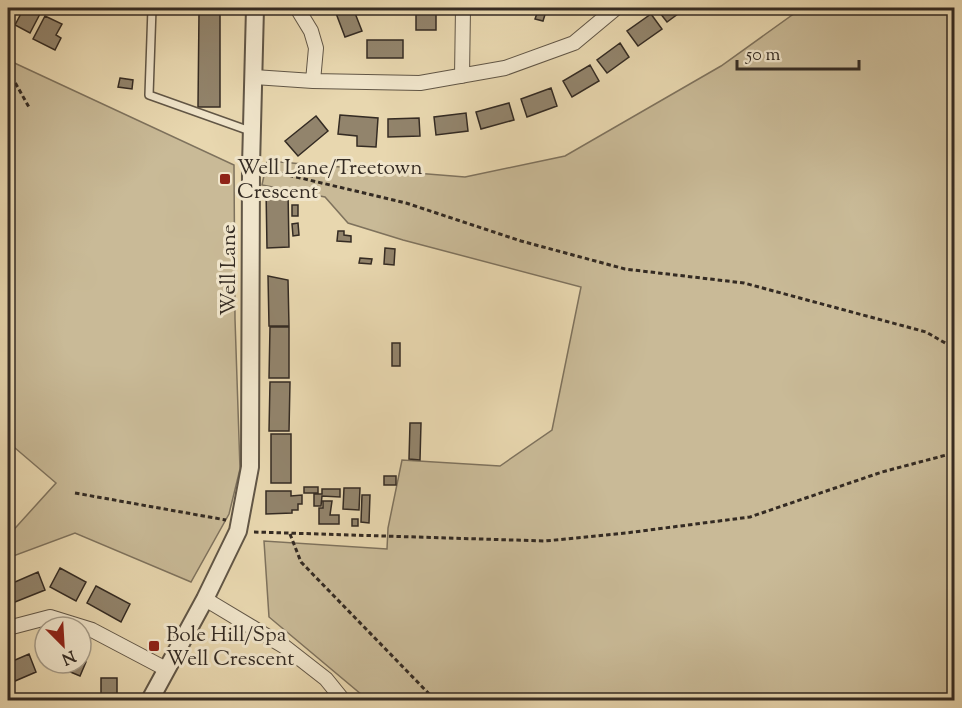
<svg xmlns="http://www.w3.org/2000/svg" width="962" height="708" viewBox="0 0 962 708" font-family="'Sorts Mill Goudy',serif">
  <style>
    .green { fill: #c9ba97; stroke: #7e725d; stroke-width: 1.5 }
    .building { fill: #92846c; stroke: #342b23; stroke-width: 1.5 }
    .lines { fill: none; stroke-linecap: round; stroke-linejoin: round }
    .service-casing { stroke: #615646; stroke-width: 10 }
    .minor-casing { stroke: #615646; stroke-width: 16 }
    .tertiary-casing { stroke: #615646; stroke-width: 20 }
    .path { stroke: #342b23; stroke-width: 3; stroke-dasharray: 4.5 3; stroke-linecap: butt }
    .service { stroke: #f0e5cb; stroke-width: 7 }
    .minor { stroke: #f0e5cb; stroke-width: 14 }
    .tertiary { stroke: #f0e5cb; stroke-width: 16 }
    .poi-dot { fill: #8f2418; stroke: #f0e5cb; stroke-width: 2 }
    .labels { text-anchor: middle; stroke-width: 6; stroke-linejoin: round; paint-order: stroke }
    .poi-label { font-size: 21px; fill: #342b23; stroke: #f0e5cb; text-anchor: start }
    .street-label { font-size: 21px; fill: #342b23; stroke: #f0e5cb }
  </style>
  <rect width="100%" height="100%" fill="#e8d7af"/>
  <filter id="stains"><feTurbulence type="fractalNoise" baseFrequency=".00333" numOctaves="4"/><feColorMatrix values="0 0 0 0 .2 0 0 0 0 .09 0 0 0 0 .02 0 0 0 .5 -.17"/></filter>
  <radialGradient id="worn" r=".72"><stop offset=".6" stop-color="#630" stop-opacity="0"/><stop offset="1" stop-color="#630" stop-opacity=".3"/></radialGradient>
  <!-- green -->
  <path class="green" d="M802,8H954V700H365L362,695L269,617L264,541L387,549L388,528L402,460L500,466L552,430L581,287L403,240L348,223L325,197L262,185L267,161L465,177L565,156L721,66Z
    M8,60L234,165L235,319L240,469L229,514L191,582L75,533L8,558V536L56,483L8,442Z"/>
  <!-- building -->
  <path class="building" d="M8,8H18L8,26Z
    M24,8H31L41,12L30,33L15,25Z
    M334,8H353L362,31L345,37Z
    M416,8H436V30H416Z
    M539,8H547L543,21L535,19Z
    M656,8H686L667,22Z
    M199,12H220V107H198Z
    M651,14L662,29L638,46L627,31Z
    M45,16L62,24L56,35L61,38L55,50L33,39Z
    M367,40H403V58H367Z
    M620,43L629,57L607,73L597,60Z
    M590,65L599,81L572,97L563,81Z
    M120,78L133,80L132,89L118,87Z
    M551,88L557,106L527,117L521,99Z
    M509,103L514,120L481,129L476,112Z
    M466,113L468,131L436,135L434,117Z
    M340,115L378,118L376,147L357,146V136L338,134Z
    M316,116L328,131L298,156L285,141Z
    M419,118L420,136L388,137V119Z
    M266,189L288,192L289,247L267,248Z
    M292,205H298V216H292Z
    M298,223L299,235L293,236L292,224Z
    M338,231H344V235L351,236V242L337,241Z
    M385,248L395,249L394,265L384,264Z
    M360,258L372,259L371,264L359,263Z
    M268,276L288,280L289,326H269Z
    M270,327H289V378H269Z
    M392,343H400V366H392Z
    M270,382H290L289,431H269Z
    M410,423H421L420,460L409,459Z
    M271,434H291V483H271Z
    M384,476H396V485H384Z
    M304,487H318V493H304Z
    M344,488H360L359,510L343,509Z
    M322,489H340V497L322,496L321,506H314V494H322Z
    M266,491H291V496L302,495V504H298V510H292V513L266,514Z
    M362,495H370L369,523L361,522Z
    M323,501H332L330,515H339V524H319V508H323Z
    M352,519H358V526H352Z
    M60,568L86,582L76,601L50,587Z
    M38,572L45,590L10,604L8,598V585Z
    M96,586L130,604L121,622L87,603Z
    M29,654L36,672L8,684V663Z
    M81,660L86,662L80,676L49,663H81Z
    M101,678H117V700H101Z"/>
  <g class="lines">
    <!-- service casing -->
    <g class="service-casing">
      <path id="service" d="M152,8L149,95L250,131"/>
    </g>
    <!-- minor casing -->
    <g class="minor-casing">
      <path id="minor" d="M297,8L311,31L316,48L313,81
        M462,76L463,8
        M254,77L313,81L420,83L505,68L574,43L616,8
        M205,599L285,647L326,679L343,700
        M8,628L50,617L92,630L166,669"/>
    </g>
    <!-- tertiary casing -->
    <g class="tertiary-casing">
      <path id="tertiary" d="M150,700L205,599L238,531L250,467L251,166L255,8"/>
    </g>
    <!-- path -->
    <path class="path" d="M8,70L30,109
      M267,170L406,203L521,241L625,269L744,283L926,332L954,348
      M75,493L226,520
      M254,532L545,541L626,533L750,517L882,472L954,453
      M290,534L301,562L435,700"/>
    <!-- service -->
    <use href="#service" class="service"/>
    <!-- minor -->
    <use href="#minor" class="minor"/>
    <!-- tertiary -->
    <use href="#tertiary" class="tertiary"/>
  </g>
  <!-- markers -->
  <g class="poi-dot">
    <rect x="219" y="173" width="12" height="12" rx="3"/>
    <rect x="148" y="640" width="12" height="12" rx="3"/>
  </g>
  <g class="labels">
    <!-- poi labels -->
    <g class="poi-label">
      <text x="237" y="174">Well Lane/Treetown<tspan x="237" dy="24">Crescent</tspan></text>
      <text x="166" y="641">Bole Hill/Spa<tspan x="166" dy="24">Well Crescent</tspan></text>
    </g>
    <!-- street labels -->
    <g class="street-label">
      <text transform="translate(228 270) rotate(-90)" y="7">Well Lane</text>
    </g>
  </g>
  <!-- margin -->
  <rect width="962" height="708" fill="none" stroke="#e8d7af" stroke-width="30"/>
  <rect x="9" y="9" width="944" height="690" fill="none" stroke="#342b23" stroke-width="3"/>
  <rect x="15" y="15" width="932" height="678" fill="none" stroke="#342b23" stroke-width="1.5"/>
  <!-- north arrow -->
  <g transform="translate(63 645) rotate(156)"><circle r="28" fill="#f0e5cb" stroke="#a59b88" stroke-width="1.5"/>
  <path d="M0-4.5L10 22L0 15L-10 22Z" fill="#8f2418"/>
  <text y="-9" font-size="16" font-weight="bold" text-anchor="middle" fill="#342b23">N</text>
  </g>
  <!-- scale -->
  <path d="M737 60v9h122v-9" fill="none" stroke="#342b23" stroke-width="3"/>
  <text x="746" y="60" font-size="18" fill="#342b23" stroke="#f0e5cb" stroke-width="4.5" paint-order="stroke">50 m</text>
  <rect width="100%" height="100%" filter="url(#stains)"/>
  <rect width="100%" height="100%" fill="url(#worn)"/>
</svg>
